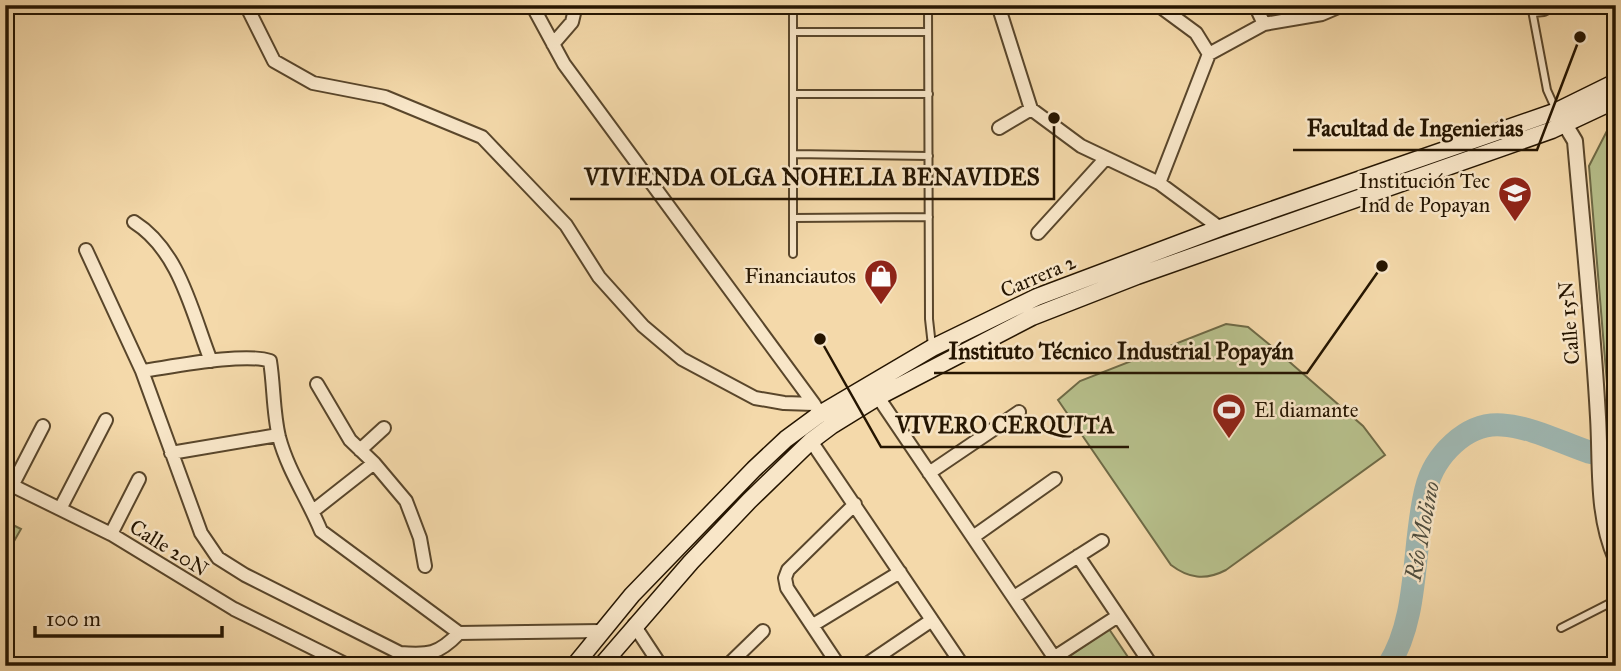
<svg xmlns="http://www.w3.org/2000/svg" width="1621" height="671" viewBox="0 0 1621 671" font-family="'IM FELL Great Primer',serif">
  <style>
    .green { fill: #b7c08c; stroke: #6e6a46; stroke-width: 2 }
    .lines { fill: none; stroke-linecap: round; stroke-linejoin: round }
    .river { stroke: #9fb8b3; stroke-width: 23 }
    .service-casing { stroke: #59462b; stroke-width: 10 }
    .minor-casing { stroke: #59462b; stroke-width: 16 }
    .tertiary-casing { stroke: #59462b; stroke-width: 18 }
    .secondary-casing { stroke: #251501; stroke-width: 19 }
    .service { stroke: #f8e6c8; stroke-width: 6 }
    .minor { stroke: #f8e6c8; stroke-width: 12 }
    .tertiary { stroke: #f8e6c8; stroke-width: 14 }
    .secondary { stroke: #f8e6c8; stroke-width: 16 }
    .labels { text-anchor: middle; stroke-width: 5; stroke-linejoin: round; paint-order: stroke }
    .poi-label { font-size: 21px; fill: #251501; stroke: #f8e6c8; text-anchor: end }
    .street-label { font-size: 21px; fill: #251501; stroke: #f8e6c8 }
    .water-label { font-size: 23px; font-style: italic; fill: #504e3f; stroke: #f8e6c8 }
    .leader { fill: none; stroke: #251501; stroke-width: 2.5 }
    .callout-dot { fill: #251501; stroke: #f8e6c8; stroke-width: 2.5 }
    .callout-label { font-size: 23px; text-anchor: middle; font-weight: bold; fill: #251501; stroke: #f8e6c8; stroke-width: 5; stroke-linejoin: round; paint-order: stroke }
  </style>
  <rect width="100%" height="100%" fill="#f4d9aa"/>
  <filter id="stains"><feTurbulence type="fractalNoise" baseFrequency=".00286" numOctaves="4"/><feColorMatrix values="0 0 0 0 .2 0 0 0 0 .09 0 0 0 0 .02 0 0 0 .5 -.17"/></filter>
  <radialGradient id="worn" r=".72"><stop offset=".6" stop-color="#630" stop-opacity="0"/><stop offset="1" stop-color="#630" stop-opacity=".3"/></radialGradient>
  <!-- green -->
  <path class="green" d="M1616,122V432H1611L1589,166L1610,125Z
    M1226,324L1248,327L1270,345L1363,426L1385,455L1226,570C1205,581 1188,578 1171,565L1058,400L1080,381Z
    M5,521L21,529L5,557Z
    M1109,629L1134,666H1072L1067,658Z"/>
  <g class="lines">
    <!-- river -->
    <path class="river" d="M1388,666C1420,617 1412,544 1426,489C1434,456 1466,422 1502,425C1532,427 1562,443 1589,452C1597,454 1607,454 1616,455"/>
    <!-- service casing -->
    <g class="service-casing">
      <path id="service" d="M793,5V254
        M928,5L929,319L932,346
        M1531,5L1547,90L1556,110
        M1533,13L1544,12L1558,5
        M793,32H928
        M793,94H929
        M793,154L929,156
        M793,218L929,217
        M1561,628L1616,600"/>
    </g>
    <!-- minor casing -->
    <g class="minor-casing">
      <path id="minor" d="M246,5L274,61L313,83L385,97L482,137L566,225L599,277L643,326L682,359L755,398L784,403L814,404L820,414
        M532,5L564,64L814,404
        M998,5L1031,109L1081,146L1159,183L1220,228
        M1158,5L1196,33L1209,54
        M1255,5L1264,24
        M553,44L572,22L576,5
        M999,128L1031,109
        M1159,183L1209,54L1264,24L1322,14L1343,5
        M134,222C180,251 192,313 211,361
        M1038,233L1106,158
        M86,250L142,371L201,533L218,558L245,575L400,653C428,655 438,655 459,633
        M142,371C171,367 245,352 270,361C274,386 273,412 279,437C288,471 308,499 321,531L459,633L601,631
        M317,384L350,440L374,463L406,501L420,538L425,566
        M878,397L1060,666
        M811,441L963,666
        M360,450L384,428
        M171,453L278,435
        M929,473L1019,412
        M5,482L111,534L234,609L349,666
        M12,486L43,426
        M60,509L106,420
        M313,511L374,463
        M111,534L139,479
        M973,537L1055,479
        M1078,556L1152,666
        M1014,597L1102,541
        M634,625L661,666
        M813,625L900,572
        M1055,657L1118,616
        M727,666L763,631
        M839,666L787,588L785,578L788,570L855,504
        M864,666L932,620"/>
    </g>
    <!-- tertiary casing -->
    <g class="tertiary-casing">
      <path id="tertiary" d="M1560,116L1575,141C1583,233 1593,325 1598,417C1601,465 1596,514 1616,559"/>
    </g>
    <!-- secondary casing -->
    <g class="secondary-casing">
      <path id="secondary" d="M574,666L632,595L754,469L786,439L820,414L932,348L1037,297L1220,228L1557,111L1616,82
        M601,666L691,562L749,501L811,441L831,426L878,397L1032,317L1137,276L1552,130L1616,100"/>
    </g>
    <!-- service -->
    <use href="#service" class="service"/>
    <!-- minor -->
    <use href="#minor" class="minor"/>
    <!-- tertiary -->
    <use href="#tertiary" class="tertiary"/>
    <!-- secondary -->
    <use href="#secondary" class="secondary"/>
  </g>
  <!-- icons -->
  <defs>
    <g id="school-pin" transform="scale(1.75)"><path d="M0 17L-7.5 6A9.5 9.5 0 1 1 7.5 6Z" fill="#8f2418" stroke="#f8e6c8"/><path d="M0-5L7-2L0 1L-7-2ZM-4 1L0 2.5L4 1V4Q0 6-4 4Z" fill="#fff"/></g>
    <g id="shop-pin" transform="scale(1.75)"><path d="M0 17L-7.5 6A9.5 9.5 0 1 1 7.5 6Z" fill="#8f2418" stroke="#f8e6c8"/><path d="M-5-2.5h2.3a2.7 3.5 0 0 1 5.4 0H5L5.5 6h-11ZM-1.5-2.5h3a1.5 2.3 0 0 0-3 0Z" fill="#fff"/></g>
    <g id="stadium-pin" transform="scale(1.75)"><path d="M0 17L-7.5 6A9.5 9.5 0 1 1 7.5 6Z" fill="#8f2418" stroke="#f8e6c8"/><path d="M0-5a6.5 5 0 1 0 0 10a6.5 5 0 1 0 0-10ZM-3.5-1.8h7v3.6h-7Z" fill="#fff"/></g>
  </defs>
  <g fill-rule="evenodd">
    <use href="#school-pin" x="1515" y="193"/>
    <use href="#shop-pin" x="881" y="276"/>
    <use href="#stadium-pin" x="1229" y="410"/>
  </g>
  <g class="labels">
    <!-- poi labels -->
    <g class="poi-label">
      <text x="1490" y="188">Institución Tec<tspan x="1490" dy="24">Ind de Popayan</tspan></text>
      <text x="856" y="283">Financiautos</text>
      <text x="1254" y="417" text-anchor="start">El diamante</text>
    </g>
    <!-- street labels -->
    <g class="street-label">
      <text transform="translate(1038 276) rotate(-23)" y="7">Carrera 2</text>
      <text transform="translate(1569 323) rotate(-95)" y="7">Calle 15N</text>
      <text transform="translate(169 548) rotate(32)" y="7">Calle 20N</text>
    </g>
    <!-- water labels -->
    <g class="water-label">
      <text transform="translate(1422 531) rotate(-79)" y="8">Río Molino</text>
    </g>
  </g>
  <!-- callouts -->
  <path class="leader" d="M1580 37L1537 150H1293M1054 118L1054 199H570M1382 266L1307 373H934M820 339L881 447H1129"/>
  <g class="callout-dot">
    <circle cx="1580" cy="37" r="7"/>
    <circle cx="1054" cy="118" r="7"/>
    <circle cx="1382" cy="266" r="7"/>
    <circle cx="820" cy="339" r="7"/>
  </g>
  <g class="callout-label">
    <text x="1415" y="136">Facultad de Ingenierias</text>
    <text x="812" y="185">VIVIENDA OLGA NOHELIA BENAVIDES</text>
    <text x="1121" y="359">Instituto Técnico Industrial Popayán</text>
    <text x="1005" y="433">VIVERO CERQUITA</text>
  </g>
  <!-- margin -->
  <rect width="1621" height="671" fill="none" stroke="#f4d9aa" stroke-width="28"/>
  <rect x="7" y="7" width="1607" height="657" fill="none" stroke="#251501" stroke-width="3.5"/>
  <rect x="14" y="14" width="1593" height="643" fill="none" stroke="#251501" stroke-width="2"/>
  <!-- scale -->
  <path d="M35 626v10h187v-10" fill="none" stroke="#251501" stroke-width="3.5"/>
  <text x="46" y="626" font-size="21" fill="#251501" stroke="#f8e6c8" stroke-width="5" paint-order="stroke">100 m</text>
  <rect width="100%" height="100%" filter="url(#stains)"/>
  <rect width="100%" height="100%" fill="url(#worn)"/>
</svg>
